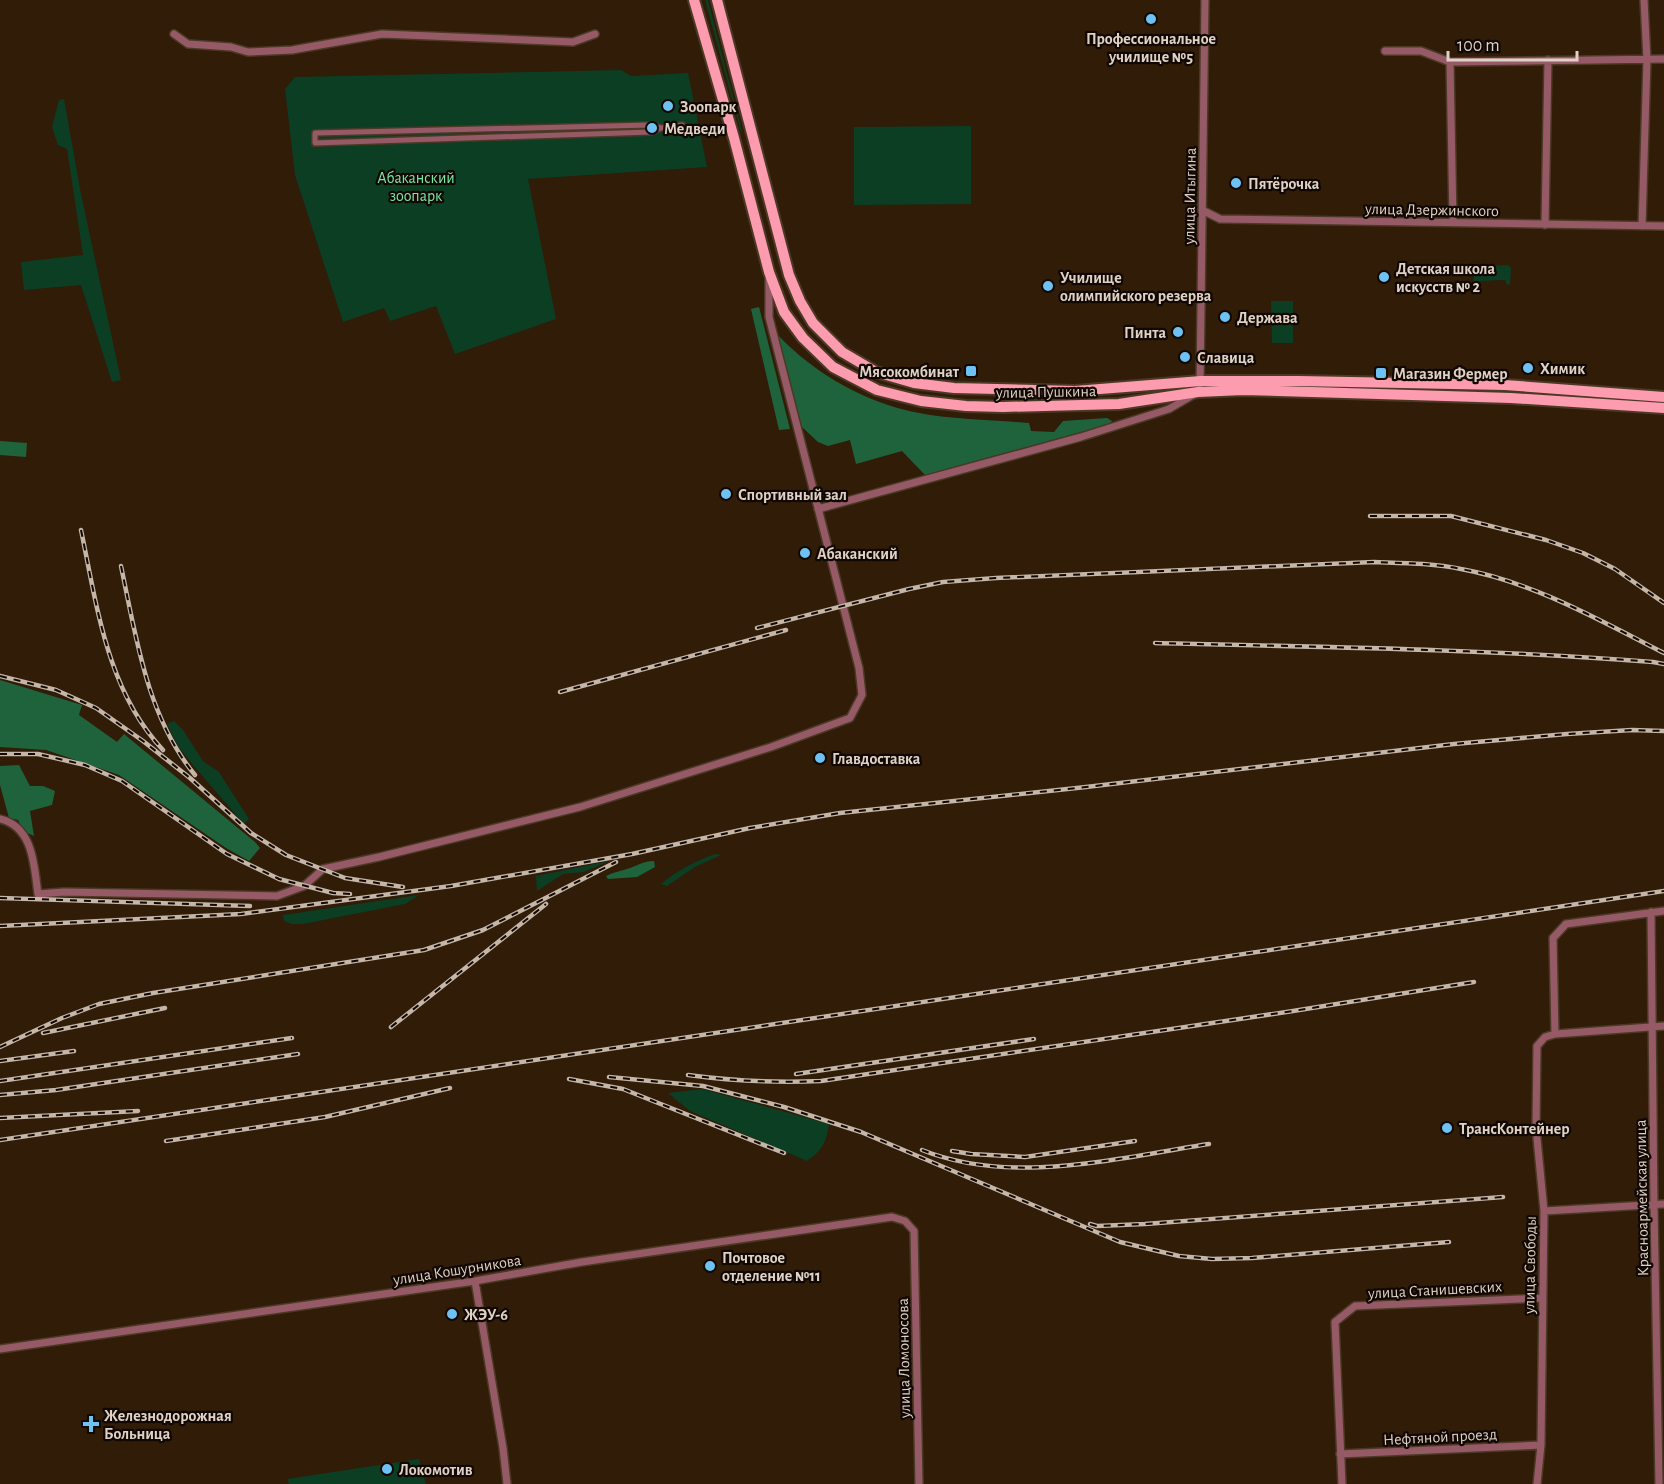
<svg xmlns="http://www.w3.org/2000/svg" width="1664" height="1484" viewBox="0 0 1664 1484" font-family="'Alegreya Sans',sans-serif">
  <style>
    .green { fill: #0c3e24 }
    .forest { fill: #1f633d }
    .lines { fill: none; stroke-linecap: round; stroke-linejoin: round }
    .pedestrian-casing { stroke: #4c3925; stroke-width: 8 }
    .minor-casing { stroke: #4c3925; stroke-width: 10 }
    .primary-casing { stroke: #4c3925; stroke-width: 14 }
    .pedestrian { stroke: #955a66; stroke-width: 5 }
    .minor { stroke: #955a66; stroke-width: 7 }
    .primary { stroke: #fd9baf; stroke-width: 10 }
    .rail-casing { stroke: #c5b6a8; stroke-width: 4.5 }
    .rail { stroke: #110803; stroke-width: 2; stroke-dasharray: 7; stroke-linecap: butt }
    .poi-dot { fill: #6ec2f3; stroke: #110803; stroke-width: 2 }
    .labels { text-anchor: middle; stroke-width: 4.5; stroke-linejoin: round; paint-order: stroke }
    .poi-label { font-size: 16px; font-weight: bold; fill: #dfd1c5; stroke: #110803; text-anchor: start }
    .park-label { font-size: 16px; fill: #75e9a4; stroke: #110803 }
    .street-label { font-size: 16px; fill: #dfd1c5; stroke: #110803 }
  </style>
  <rect width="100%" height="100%" fill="#301c07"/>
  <!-- green -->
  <path class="green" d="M705,0H708L742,131L741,132Z
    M621,70L631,76L688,73L707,167L528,179L556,319L455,354L436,306L390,321L384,308L343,322L295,175L285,89L295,77Z
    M64,99L81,194L121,380L112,382L81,285L24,290L21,262L83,255L67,149L58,145L52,127L59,100Z
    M971,126V204L854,205V127Z
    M1508,265L1511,268L1510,284L1507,285L1505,280H1501L1480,281L1476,285L1474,283V268L1476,266Z
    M1271,301H1293V343H1272Z
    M174,721L183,730L203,761L219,772L249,819L244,824L192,764L178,746L167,724Z
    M715,854L721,855L695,867L667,886L661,884C676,871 697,860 715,854Z
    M609,861L584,872L563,874L537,891L536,876Z
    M419,895L405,904L303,924H292L284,921L283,915Z
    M702,1089L829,1124C827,1141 822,1151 807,1161L690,1111L668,1093Z
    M419,1459L426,1484H289L287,1479Z"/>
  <!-- forest -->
  <path class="forest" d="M759,307L790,429L779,430L751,309Z
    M777,334C807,366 846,391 888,405C932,420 983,419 1029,423L1031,431L1054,432L1063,421L1107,418L1112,421L1110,424L925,475L902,451L856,464L850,440L828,446L818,442L802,427Z
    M0,441L27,443L26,457L0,455Z
    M0,680L82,705L79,715L117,742L124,734L255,842L260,848L249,861L226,848L119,775L46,750L0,747Z
    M19,765L30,786H43L55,791L52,805L30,811L34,836L23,831L18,820L9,818L0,785V766Z
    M654,861L655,867L637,877L608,879L606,876C614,872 621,871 630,868C639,865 643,861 654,861Z"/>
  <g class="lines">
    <!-- pedestrian casing -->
    <g class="pedestrian-casing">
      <path id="pedestrian" d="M661,128L651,132L315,143V133L649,125L661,128L682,125"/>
    </g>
    <!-- minor casing -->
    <g class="minor-casing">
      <path id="minor" d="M174,34L188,44L231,47L248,52L292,50L382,34L573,42L595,34
        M1385,51H1421L1450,62L1664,59
        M1450,62L1453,222
        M1202,210L1220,219L1664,226
        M1545,225L1548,60
        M1642,226L1647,60L1644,0
        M1200,384L1205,0
        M818,509L1081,437L1169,409L1193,395
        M0,819C34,827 34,867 38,894L64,892L277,896L304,886L323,869L379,857L580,807L771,747L850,718L862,695L859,668L769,317V278
        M1651,912L1654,1205L1659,1484
        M1555,1034L1553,938L1566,924L1664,911
        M1544,1211L1664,1204
        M475,1281L503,1448L507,1484
        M0,1349L475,1281L582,1262L892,1217L905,1221L914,1231L919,1484
        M1340,1454L1541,1445
        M1342,1484L1335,1322L1355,1306L1542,1298
        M1537,1484L1541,1445L1544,1211L1536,1128L1537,1046L1545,1037L1555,1034L1664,1026"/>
    </g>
    <!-- primary casing -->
    <g class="primary-casing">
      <path id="primary" d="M694,0L734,138L769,272L784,312L803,338L833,367L877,390L921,401L966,406L1003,407L1119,404L1198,392L1243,390L1511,398L1664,408
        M717,0L789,275L800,301L813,323L842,352L876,372L914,383L954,388L1075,391L1201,381H1299L1505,385L1664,397"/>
    </g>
    <!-- pedestrian -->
    <use href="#pedestrian" class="pedestrian"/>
    <!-- minor -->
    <use href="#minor" class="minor"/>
    <!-- primary -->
    <use href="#primary" class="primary"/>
    <!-- rail casing -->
    <g class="rail-casing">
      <path id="rail" d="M1370,516H1451L1546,540L1583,553L1615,569L1664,603
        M81,530C97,606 107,691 163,750
        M121,566C136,637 147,717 195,775
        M757,628L909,589L943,582L996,578L1374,562C1403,563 1432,563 1461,569C1533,582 1599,620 1664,653
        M1155,643C1321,647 1487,649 1653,662L1664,664
        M0,676L56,690L96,708L143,741L190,778L251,833L286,855L345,878L403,887
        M560,692L786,630
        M0,754H38L85,765L122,781L227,854L279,879L333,893L350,894
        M0,898L250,906
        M0,926L241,914L451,886L632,854L750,828L840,813L1086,787L1454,744L1567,734L1632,730L1664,731
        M391,1027L546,904
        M43,1033L165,1008
        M0,1047L62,1018L99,1004L153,993L424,950L483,930L616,862
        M0,1061L74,1051
        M796,1074L1034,1039
        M688,1075C733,1081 776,1083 821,1081L1293,1011L1474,982
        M609,1077L703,1086L784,1107L861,1132L1120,1242L1179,1256L1212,1259L1252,1258L1449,1242
        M569,1079L623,1089L784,1153
        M0,1081L292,1038
        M0,1095L56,1090L298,1054
        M0,1118L138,1111
        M0,1140L1664,891
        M166,1141L325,1117L450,1088
        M922,1150C1012,1186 1116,1158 1209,1144
        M952,1151L971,1154L1025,1157L1135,1141
        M1090,1224L1097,1226L1145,1224L1503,1197"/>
    </g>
    <!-- rail -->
    <use href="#rail" class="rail"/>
  </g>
  <!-- markers -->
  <g class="poi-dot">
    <circle cx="1151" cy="19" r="6"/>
    <circle cx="668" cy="106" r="6"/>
    <circle cx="652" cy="128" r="6"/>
    <circle cx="1236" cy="183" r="6"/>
    <circle cx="1384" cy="277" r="6"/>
    <circle cx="1048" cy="286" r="6"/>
    <circle cx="1225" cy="317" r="6"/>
    <circle cx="1178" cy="332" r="6"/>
    <circle cx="1185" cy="357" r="6"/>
    <circle cx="1528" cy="368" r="6"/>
    <rect x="965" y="365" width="12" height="12" rx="3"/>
    <rect x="1375" y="367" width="12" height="12" rx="3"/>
    <circle cx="726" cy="494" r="6"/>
    <circle cx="805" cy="553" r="6"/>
    <circle cx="820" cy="758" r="6"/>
    <circle cx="1447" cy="1128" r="6"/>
    <circle cx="710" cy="1266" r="6"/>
    <circle cx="452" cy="1314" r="6"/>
    <path d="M88 1415h6v6h6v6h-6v6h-6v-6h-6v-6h6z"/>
    <circle cx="387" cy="1469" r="6"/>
  </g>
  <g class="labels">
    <!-- poi labels -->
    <g class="poi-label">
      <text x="1151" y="44" text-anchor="middle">Профессиональное<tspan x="1151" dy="18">училище №5</tspan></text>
      <text x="680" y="112">Зоопарк</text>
      <text x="664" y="134">Медведи</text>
      <text x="1248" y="189">Пятёрочка</text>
      <text x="1396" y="274">Детская школа<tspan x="1396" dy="18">искусств № 2</tspan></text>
      <text x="1060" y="283">Училище<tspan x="1060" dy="18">олимпийского резерва</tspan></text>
      <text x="1237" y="323">Держава</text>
      <text x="1166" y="338" text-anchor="end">Пинта</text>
      <text x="1197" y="363">Славица</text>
      <text x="1540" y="374">Химик</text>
      <text x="959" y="377" text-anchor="end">Мясокомбинат</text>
      <text x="1393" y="379">Магазин Фермер</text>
      <text x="738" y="500">Спортивный зал</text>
      <text x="817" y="559">Абаканский</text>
      <text x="832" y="764">Главдоставка</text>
      <text x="1459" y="1134">ТрансКонтейнер</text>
      <text x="722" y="1263">Почтовое<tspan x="722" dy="18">отделение №11</tspan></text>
      <text x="464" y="1320">ЖЭУ-6</text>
      <text x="104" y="1421">Железнодорожная<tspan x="104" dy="18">Больница</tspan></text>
      <text x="399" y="1475">Локомотив</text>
    </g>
    <!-- park labels -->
    <g class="park-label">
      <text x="416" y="183">Абаканский<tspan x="416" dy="18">зоопарк</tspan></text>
    </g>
    <!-- street labels -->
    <g class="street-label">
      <text transform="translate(1189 196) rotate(-89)" y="6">улица Итыгина</text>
      <text transform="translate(1432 209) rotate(1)" y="6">улица Дзержинского</text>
      <text transform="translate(1046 391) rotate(-1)" y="6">улица Пушкина</text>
      <text transform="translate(1641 1198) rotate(-91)" y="6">Красноармейская улица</text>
      <text transform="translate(1529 1265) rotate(-89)" y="6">улица Свободы</text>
      <text transform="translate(457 1269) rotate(-9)" y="6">улица Кошурникова</text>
      <text transform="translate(1435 1289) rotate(-3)" y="6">улица Станишевских</text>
      <text transform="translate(903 1358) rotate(-91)" y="6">улица Ломоносова</text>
      <text transform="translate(1440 1436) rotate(-3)" y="6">Нефтяной проезд</text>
    </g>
  </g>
  <!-- scale -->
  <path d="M1448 51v9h129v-9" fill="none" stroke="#dfd1c5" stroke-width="3"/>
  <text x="1457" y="51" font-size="18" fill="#dfd1c5" stroke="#110803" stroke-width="4.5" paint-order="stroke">100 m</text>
</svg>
